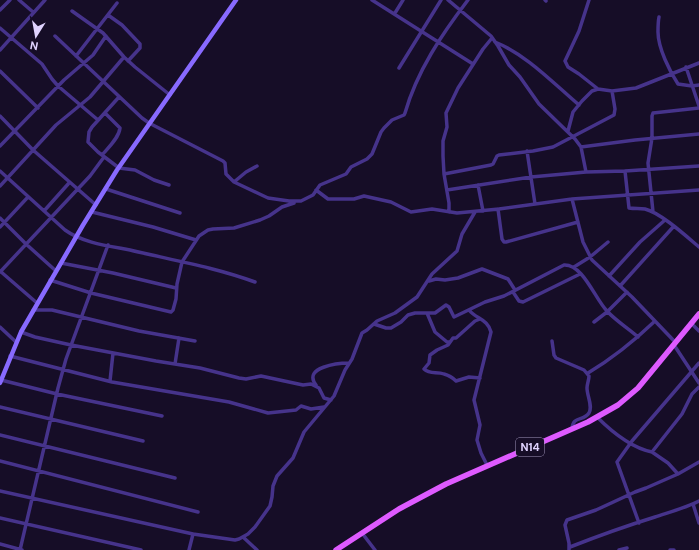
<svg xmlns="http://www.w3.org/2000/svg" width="699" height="550" viewBox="0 0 699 550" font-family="'DM Sans',sans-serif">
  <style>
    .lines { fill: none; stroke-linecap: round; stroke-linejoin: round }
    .street { stroke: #46338b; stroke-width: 3.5 }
    .secondary { stroke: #886aff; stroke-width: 4.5 }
    .primary { stroke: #de5aff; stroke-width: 5.5 }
    .labels { text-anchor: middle; stroke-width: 3.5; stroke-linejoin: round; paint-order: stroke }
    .shield { fill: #160d27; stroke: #a398be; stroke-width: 1 }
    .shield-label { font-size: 11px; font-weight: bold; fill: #e0d3ff }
  </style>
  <rect width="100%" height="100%" fill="#160d27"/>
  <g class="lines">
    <!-- street -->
    <path class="street" d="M19,0L33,12
      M372,0L473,64
      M448,0L491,36L498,46L509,65L520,77L539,104L575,139L581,147L586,172L625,171L629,208C635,209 640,208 645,209C661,213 686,236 699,247
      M545,0L546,1
      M589,0L579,31L565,61L568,67L579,74L598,89
      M0,10L10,0
      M72,11L103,33L124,57L135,67L170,95
      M395,13L403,0
      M108,15L122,25L140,44V48L128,61
      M659,17C658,22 658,27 658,32C658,48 670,72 678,84L692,86L699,85
      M0,28L42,64L52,79L58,86L98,120
      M55,36L142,118L149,123L223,161L225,163L226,174L234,182L268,198L289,201H301L313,195L320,185L346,174L351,167L367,159L372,154L381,132L384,128L392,120L404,115L405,113C417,71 442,34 468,0
      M495,42C527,55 553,83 579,105
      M0,50L45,0
      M76,56L117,3
      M686,67L699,106
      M399,68L441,0
      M0,71L38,108
      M119,97L92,127L89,132L88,142L98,152L119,168L135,170L154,180L169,185
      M0,116L33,150L96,205
      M568,131L573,112L582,101L592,91L598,89L612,91L636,88L699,63
      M0,146L64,80L93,55L106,36
      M581,147L635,140L699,134
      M527,151L535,204
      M102,155C108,148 119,138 120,128L105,113
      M0,171L65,230C83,243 109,246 130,250C172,260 214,267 255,282
      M625,171L699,166
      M444,174L491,165L493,164L497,156L499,155L533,151L553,147L614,115L615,109L612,91
      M234,182L246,172L257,166
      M478,185L483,211
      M0,186L56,125L90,97L124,57
      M106,189L180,213
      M316,190L328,199H354L364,196L391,202L411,212L432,209L457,213L499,209L572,199L699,190
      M447,190L531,177L586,172
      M572,199L583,242L592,260L632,297L676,343
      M498,209L502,239L504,242H506L578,222
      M44,211L69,183
      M92,212L153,227L196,240
      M449,212V203L444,174L443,156V141L447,127L446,113L458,88L483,49L492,38
      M653,212L648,163L652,138V116L653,113L699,108
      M0,218L26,244L56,271
      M0,227L28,197
      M61,263L113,273L176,288
      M574,267L590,257L608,242
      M0,271L37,303
      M0,272L90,176L104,157
      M609,276L640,242L665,220
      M50,280L91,293L171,312L173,310L176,299L177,284L182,262L199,236L208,230L213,229L234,228L260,220L269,216L282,207L294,203
      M429,281L436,279L445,280L458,278L482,269L508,279L515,290
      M620,286L674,226
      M513,292L519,301L523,302L580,274
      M33,310H52L139,331L195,341
      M469,310C476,319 488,319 491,332L474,400L480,425L477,440L481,453L487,465
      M427,313L435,332L447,342H449
      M594,322L607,312L627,292
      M691,323L699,331
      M374,324L386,328H391L401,322L408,315L415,313H435L446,305L449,307L454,317L485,302L504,296L564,265C583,264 595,299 607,311C616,321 628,328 638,337
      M0,327L16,342
      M21,332L35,337L71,345L156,361L200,368L239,378L246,379L261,376L303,385L311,384L319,388L324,398L331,400
      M552,341L554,355L556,358L584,370L589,376C589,380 587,384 587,388C587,396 593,406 589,413C583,422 573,415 572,429
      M674,345L699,383
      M10,356L112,382L229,402L268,413L296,410L301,406L311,409L324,407
      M175,364L179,338
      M588,373C613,358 634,341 655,321
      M480,378L469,377L456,381C453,378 448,375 444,374C437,371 430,375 424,369L429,363L430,355L437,350L448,345L453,338H456L475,321L480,319
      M0,379L1,380L57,394L162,416
      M110,381L113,353
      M316,385C302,367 339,363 349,363
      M0,407L143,441
      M597,417C611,431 632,448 652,452L682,414L692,394L699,387
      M0,435L175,478
      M652,452L668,463L678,474
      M0,461L198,512
      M0,491L193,534L235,540L239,539L248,534L255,527L270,506L272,497L273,486L277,476L293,458L304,432L334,396L345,370L352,359L362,333L367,330L377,321L395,313L417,297L432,274L457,251L462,234L475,212
      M693,504L699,523
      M0,518L141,550
      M639,523L617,462L632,441L699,363
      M362,533L375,550
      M243,537L257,550
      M0,544L22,550
      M570,547C598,536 626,526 655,517C670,512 685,508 699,501
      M20,550L58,388L66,359L108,245
      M189,550L193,534
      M569,550V543L565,525L567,520L596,510L635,492L646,488L678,474L699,462
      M619,550L627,548
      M670,550H674"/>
    <!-- secondary -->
    <path class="secondary" d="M0,383L21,332L83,225L117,170L236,0"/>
    <!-- primary -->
    <path class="primary" d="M336,550L399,509L446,484L588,422L618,405L638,388L699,314"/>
  </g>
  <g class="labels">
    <!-- shield labels -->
    <rect class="shield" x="516" y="438" width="28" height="18" rx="3"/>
    <g class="shield-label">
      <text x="530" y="451">N14</text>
    </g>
  </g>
  <!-- north arrow -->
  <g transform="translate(36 36) rotate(191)" stroke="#160d27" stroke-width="3" paint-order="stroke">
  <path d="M0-3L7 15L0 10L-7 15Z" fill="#e0d3ff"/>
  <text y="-6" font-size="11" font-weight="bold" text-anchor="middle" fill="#e0d3ff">N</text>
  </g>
</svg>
